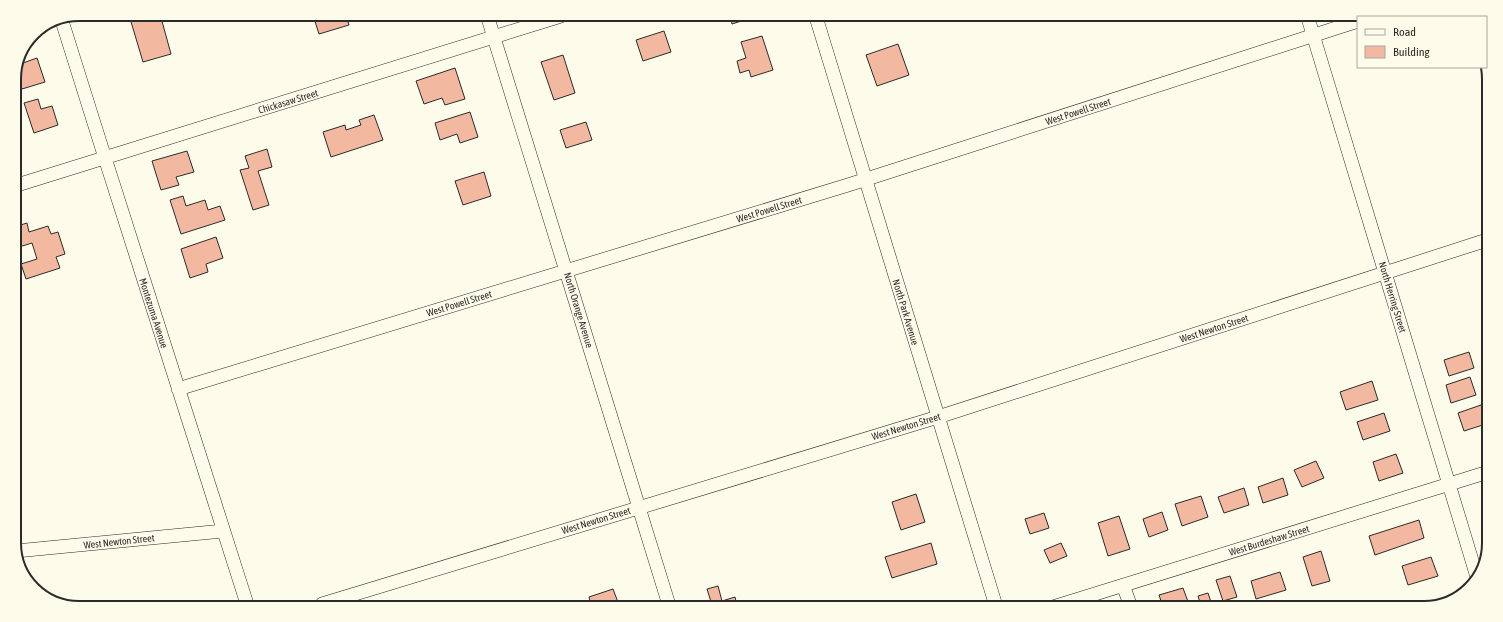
<svg xmlns="http://www.w3.org/2000/svg" width="1503" height="622" viewBox="0 0 1503 622" font-family="'Asap Condensed',sans-serif">
  <style>
    .building { fill: #f2b8a0; stroke: #2b2b2b }
    .lines { fill: none; stroke-linecap: round; stroke-linejoin: round }
    .minor-casing { stroke: #2b2b2b; stroke-width: 14 }
    .minor { stroke: #fdfbea; stroke-width: 13 }
    .labels { text-anchor: middle; stroke-width: 3; stroke-linejoin: round; paint-order: stroke }
    .street-label { font-size: 10px; fill: #2b2b2b; stroke: #fdfbea }
    .rim { fill: none; stroke: #2b2b2b; stroke-width: 2 }
  </style>
  <rect width="100%" height="100%" fill="#fdfbea"/>
  <!-- building -->
  <path class="building" d="M132,14H160L171,54L143,62L129,15Z
    M313,15H346L349,25L319,34Z
    M365,15H385L367,21Z
    M730,16H754V17L732,24Z
    M664,31L671,52L643,61L636,40Z
    M762,36L773,70L751,77L749,70L740,73L737,61L746,58L741,42Z
    M898,44L909,75L877,86L866,55Z
    M563,55L575,93L554,100L541,62Z
    M37,58L45,82L22,89L16,71L21,59L23,63Z
    M455,68L465,99L445,105L442,98L424,104L416,81Z
    M38,99L41,109L52,106L58,125L34,133L24,103Z
    M470,112L478,137L460,143L457,134L440,140L435,123Z
    M374,115L383,140L331,157L323,132L345,125L346,130L361,125L359,120Z
    M586,122L592,140L566,148L560,130Z
    M267,149L272,167L258,171L269,205L253,210L240,170L249,168L245,156Z
    M187,151L194,172L176,177L179,185L161,190L152,161Z
    M484,172L491,196L463,205L455,181Z
    M183,196L186,206L205,200L208,210L220,206L225,220L181,234L170,200Z
    M27,223L29,232L48,226L51,234L58,232L65,254L56,257L60,268L26,279L21,264L37,259L32,243L19,247L14,233V227Z
    M216,237L223,258L206,264L208,272L190,278L181,249Z
    M1469,352L1474,368L1449,376L1444,360Z
    M1470,377L1476,395L1451,403L1446,385Z
    M1372,381L1378,400L1346,410L1340,392Z
    M1481,405L1486,418V424L1464,431L1458,413Z
    M1384,413L1390,431L1363,440L1357,422Z
    M1396,454L1403,473L1379,481L1373,462Z
    M1316,461L1324,478L1302,487L1294,470Z
    M1283,478L1288,495L1263,503L1258,487Z
    M1244,488L1249,505L1224,513L1218,497Z
    M916,494L925,522L901,530L892,502Z
    M1201,496L1208,517L1182,526L1175,504Z
    M1162,512L1168,530L1149,537L1143,519Z
    M1044,513L1049,528L1030,534L1025,519Z
    M1119,516L1130,549L1108,556L1098,523Z
    M1419,520L1424,538L1375,555L1369,536Z
    M931,543L937,564L892,578L885,557Z
    M1061,543L1067,556L1050,563L1044,550Z
    M1321,551L1330,581L1312,586L1303,557Z
    M1431,557L1438,576L1408,585L1402,566Z
    M1280,572L1286,590L1256,599L1251,581Z
    M1230,576L1237,597L1223,601L1216,580Z
    M718,586L722,601L735,597L737,606L712,605L707,589Z
    M1183,588L1190,607H1163L1159,595Z
    M613,589L619,605H591L589,597Z
    M1208,593L1211,602L1201,606L1198,596Z"/>
  <g class="lines">
    <!-- minor casing -->
    <g class="minor-casing">
      <path id="minor" d="M487,15L669,605
        M816,17L996,606
        M1308,18L1477,577
        M62,21L105,158L247,604
        M14,186L561,16
        M178,389L848,185L1358,21
        M16,551L223,531
        M1123,585L1131,607
        M322,604L938,417L1487,240
        M1053,607L1485,473"/>
    </g>
    <!-- minor -->
    <use href="#minor" class="minor"/>
  </g>
  <g class="labels">
    <!-- street labels -->
    <g class="street-label">
      <text transform="translate(288 101) rotate(-17)" y="4">Chickasaw Street</text>
      <text transform="translate(1078 111) rotate(-18)" y="4">West Powell Street</text>
      <text transform="translate(769 209) rotate(-17)" y="4">West Powell Street</text>
      <text transform="translate(1393 297) rotate(73)" y="4">North Herring Street</text>
      <text transform="translate(459 303) rotate(-17)" y="4">West Powell Street</text>
      <text transform="translate(579 310) rotate(73)" y="4">North Orange Avenue</text>
      <text transform="translate(906 312) rotate(73)" y="4">North Park Avenue</text>
      <text transform="translate(154 313) rotate(72)" y="4">Montezuma Avenue</text>
      <text transform="translate(1214 328) rotate(-18)" y="4">West Newton Street</text>
      <text transform="translate(906 426) rotate(-17)" y="4">West Newton Street</text>
      <text transform="translate(596 520) rotate(-17)" y="4">West Newton Street</text>
      <text transform="translate(1269 540) rotate(-17)" y="4">West Burdeshaw Street</text>
      <text transform="translate(119 541) rotate(-6)" y="4">West Newton Street</text>
    </g>
  </g>
  <!-- crop -->
  <path d="M0 0H1503V622H0ZM79 21H1424A58 58 0 0 1 1482 79V543A58 58 0 0 1 1424 601H79A58 58 0 0 1 21 543V79A58 58 0 0 1 79 21Z" fill="#fdfbea" fill-rule="evenodd"/>
  <path class="rim" d="M79 21H1424A58 58 0 0 1 1482 79V543A58 58 0 0 1 1424 601H79A58 58 0 0 1 21 543V79A58 58 0 0 1 79 21Z"/>
  <!-- legend -->
  <rect x="1357" y="16" width="130" height="52" fill="#fdfbea" stroke="#a9a89e"/>
  <rect x="1365" y="29" width="20" height="6" fill="#fdfbea" stroke="#a9a89e"/>
  <text x="1393" y="36" font-size="12" fill="#2b2b2b">Road</text>
  <rect x="1365" y="46" width="20" height="12" fill="#f2b8a0" stroke="#a9a89e"/>
  <text x="1393" y="56" font-size="12" fill="#2b2b2b">Building</text>
</svg>
